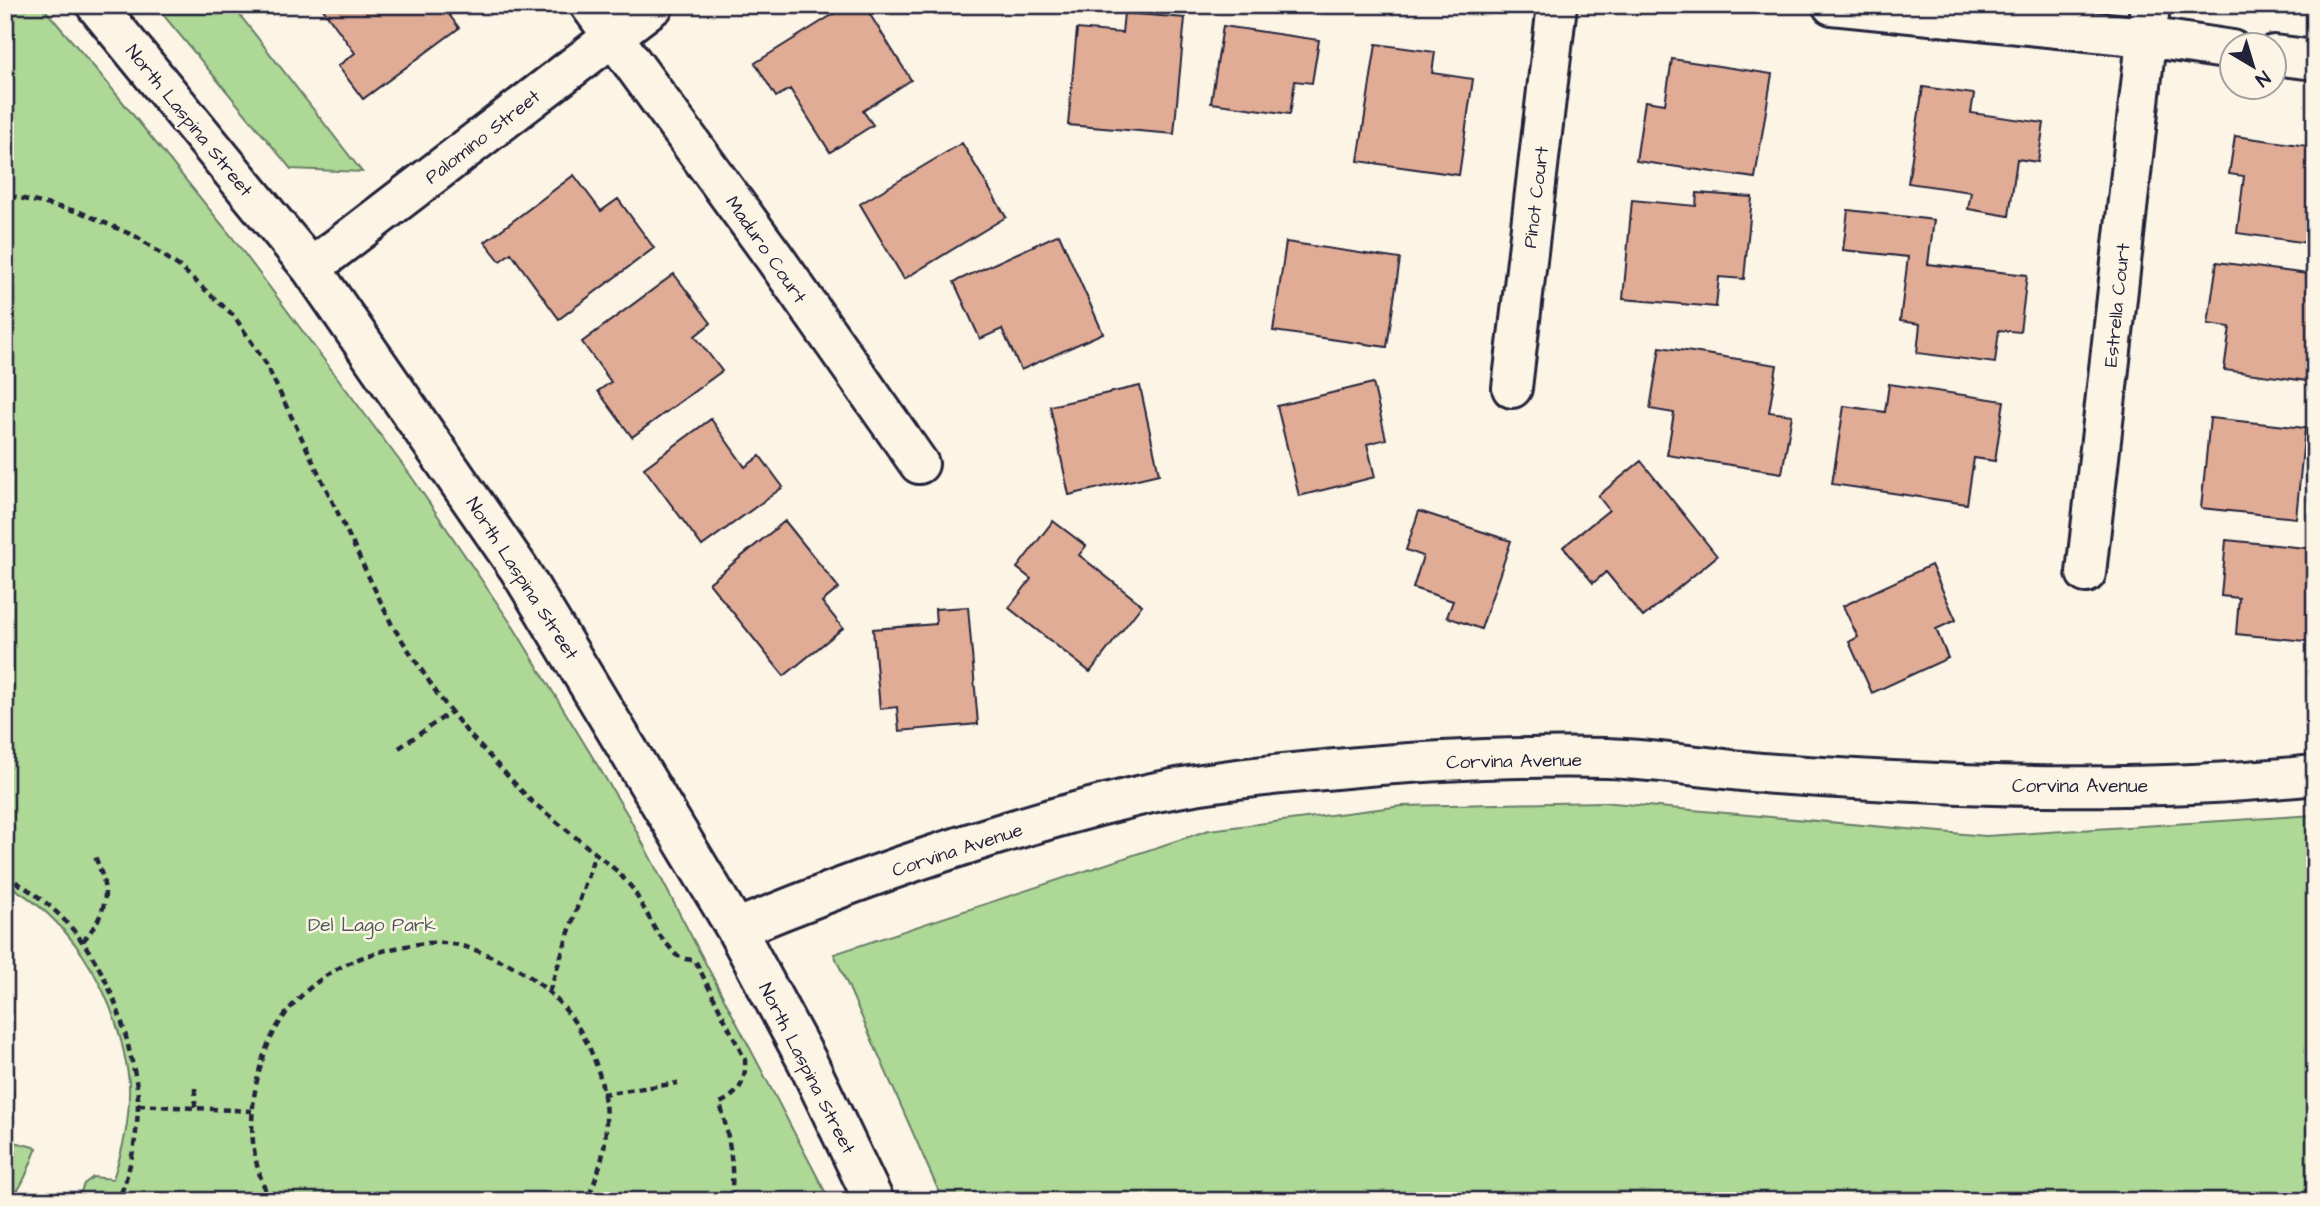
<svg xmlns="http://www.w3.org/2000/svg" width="2320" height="1206" viewBox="0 0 2320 1206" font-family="'Architects Daughter',sans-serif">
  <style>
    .green { fill: #aed896; stroke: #687d68; stroke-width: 2 }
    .building { fill: #e1ac96; stroke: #22223b; stroke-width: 2 }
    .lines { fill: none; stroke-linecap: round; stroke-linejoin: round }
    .street-casing { stroke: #22223b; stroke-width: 44 }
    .path { stroke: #22223b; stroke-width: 4.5; stroke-dasharray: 7 5; stroke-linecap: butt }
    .street { stroke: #fcf5e5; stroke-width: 38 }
    .labels { text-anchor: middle; stroke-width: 5; stroke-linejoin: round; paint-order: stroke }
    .street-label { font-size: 19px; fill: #22223b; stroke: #fcf5e5 }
    .park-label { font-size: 19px; fill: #4c5956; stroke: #fcf5e5 }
  </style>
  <rect width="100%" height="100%" fill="#fcf5e5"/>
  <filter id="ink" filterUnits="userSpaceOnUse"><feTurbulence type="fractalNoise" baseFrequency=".0143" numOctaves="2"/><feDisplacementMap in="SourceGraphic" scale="14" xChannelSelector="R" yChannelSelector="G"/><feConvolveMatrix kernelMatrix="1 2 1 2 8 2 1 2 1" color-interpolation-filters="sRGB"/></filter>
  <g filter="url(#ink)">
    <!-- green -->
    <path class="green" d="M5,5H41L100,74L232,237L411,476L514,628L629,817L830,1201H77L84,1184L93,1177L113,1179C124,1146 130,1120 129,1085C129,1075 126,1064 124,1053C109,984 69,918 5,883Z
      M155,5H232L362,172L291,169Z
      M1602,802L1986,836L2315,815V1201H943L834,954L1209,830L1402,806Z
      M5,1065L13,1094L7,1140L37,1148C29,1165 23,1193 5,1201Z"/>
    <!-- building -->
    <path class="building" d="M320,5H442L459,28L363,99L338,66L355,53Z
      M848,5H864L911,80L863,111L873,125L830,152L790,89L776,97L755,63Z
      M1124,13L1185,18L1174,134L1068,125L1077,29L1122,33Z
      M1223,26L1319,40L1312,83L1295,81L1290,114L1211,103Z
      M1376,44L1435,52L1432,73L1473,79L1459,175L1358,161Z
      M1672,59L1772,74L1755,178L1636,161L1645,101L1665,104Z
      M1923,87L1974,94L1971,113L2044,123L2038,162L2017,159L2009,216L1968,209L1971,192L1908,183Z
      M2235,136L2315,147V244L2237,233L2244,176L2229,174Z
      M962,143L1006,217L904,279L860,204Z
      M574,175L601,211L618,199L654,248L559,319L511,253L500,261L485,242Z
      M1697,193L1752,197L1744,279L1719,277L1716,307L1623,299L1632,200L1696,206Z
      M1848,210L1934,220L1928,264L2027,275L2020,332L1999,330L1995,363L1917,353L1920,324L1900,321L1908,257L1843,250Z
      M1059,234L1103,333L1021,370L1002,329L980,339L954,282Z
      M1286,242L1400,259L1387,347L1273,331Z
      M2217,262L2315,275V382L2224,370L2230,327L2208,324Z
      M674,274L711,323L695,336L722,371L632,437L598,391L611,382L582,342Z
      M1660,347L1777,365L1769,412L1792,415L1782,473L1667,455L1674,413L1650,409Z
      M1373,383L1386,439L1367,444L1375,477L1299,496L1277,406Z
      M1889,384L2004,401L1995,461L1974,458L1967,504L1832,484L1844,406L1885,412Z
      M1140,386L1159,474L1069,495L1050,406Z
      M2210,418L2305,428L2296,518L2201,508Z
      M711,419L745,467L760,456L783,487L702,546L644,468Z
      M1641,461L1717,556L1643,617L1606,572L1593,583L1563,547L1609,510L1598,496Z
      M1419,511L1511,541L1481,629L1447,617L1453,601L1413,588L1423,556L1406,550Z
      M785,521L839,588L822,602L843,628L784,676L709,583Z
      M1053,521L1086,546L1079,555L1142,605L1090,672L1009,608L1031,579L1017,568Z
      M2226,540L2315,549V642L2236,634L2239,598L2221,596Z
      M1931,565L1956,620L1936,629L1948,658L1872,693L1849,642L1858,637L1843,606Z
      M968,607L978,724L899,731L897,707L880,709L873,629L936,624L935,609Z"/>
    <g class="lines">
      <!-- street casing -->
      <g class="street-casing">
        <path id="street" d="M96,5L311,268L519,569L736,929L807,1061L874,1201
          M590,5L774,257L919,464
          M1832,5L2146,37L2232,50
          M2274,55L2315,60
          M311,268L654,5
          M1512,388L1557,5
          M2086,573L2150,5
          M736,929C865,876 998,830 1134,797C1196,782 1261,776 1325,770C1418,761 1513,756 1607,758C1663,760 1719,770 1775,774C1954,786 2136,794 2315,775"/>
      </g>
      <!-- path -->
      <path class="path" d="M5,186L7,195L80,212L137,237L180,267L234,316L265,362L392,625L438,695L467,732L530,800L617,871L633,889L657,932L676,955L685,959L695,960L745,1060C746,1082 740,1093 720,1103C729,1137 735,1166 731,1201
        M399,748L451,712
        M5,876C76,912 114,978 130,1054C134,1069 138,1086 138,1101C138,1134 131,1170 118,1201
        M83,941C110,909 110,891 94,854
        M549,992L595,854
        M195,1088V1108
        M602,1094L678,1083
        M138,1105L252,1111
        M271,1201C249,1161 248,1115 259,1072C276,1001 332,959 401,947C414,944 430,942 444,943C465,944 485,954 504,962C571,993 613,1066 605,1140C603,1161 595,1181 587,1201"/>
      <!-- street -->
      <use href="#street" class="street"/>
    </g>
  </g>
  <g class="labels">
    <!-- street labels -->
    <g class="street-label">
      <text transform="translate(190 120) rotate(51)" y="7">North Laspina Street</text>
      <text transform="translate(482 136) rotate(-38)" y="7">Palomino Street</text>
      <text transform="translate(1535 197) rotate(-83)" y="7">Pinot Court</text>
      <text transform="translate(767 249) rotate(55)" y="7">Maduro Court</text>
      <text transform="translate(2116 305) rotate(-84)" y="7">Estrella Court</text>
      <text transform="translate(523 578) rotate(57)" y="7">North Laspina Street</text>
      <text transform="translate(1514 760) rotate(-1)" y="7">Corvina Avenue</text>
      <text x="2080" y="792">Corvina Avenue</text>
      <text transform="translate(957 849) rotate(-18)" y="7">Corvina Avenue</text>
      <text transform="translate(808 1068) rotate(63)" y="7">North Laspina Street</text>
    </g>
    <!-- park labels -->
    <g class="park-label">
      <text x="372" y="931">Del Lago Park</text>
    </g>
  </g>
  <!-- margin -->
  <rect width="2320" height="1206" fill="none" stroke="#fcf5e5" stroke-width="28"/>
  <rect x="14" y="14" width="2292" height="1178" fill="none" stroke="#22223b" stroke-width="2.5" filter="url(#ink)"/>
  <!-- north arrow -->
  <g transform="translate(2253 66) rotate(142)"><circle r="33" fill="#fcf5e5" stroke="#a5a1a1" stroke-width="2"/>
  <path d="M0-5L12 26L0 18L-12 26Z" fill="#22223b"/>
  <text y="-10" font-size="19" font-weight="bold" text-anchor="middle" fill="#22223b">N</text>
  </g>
</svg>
